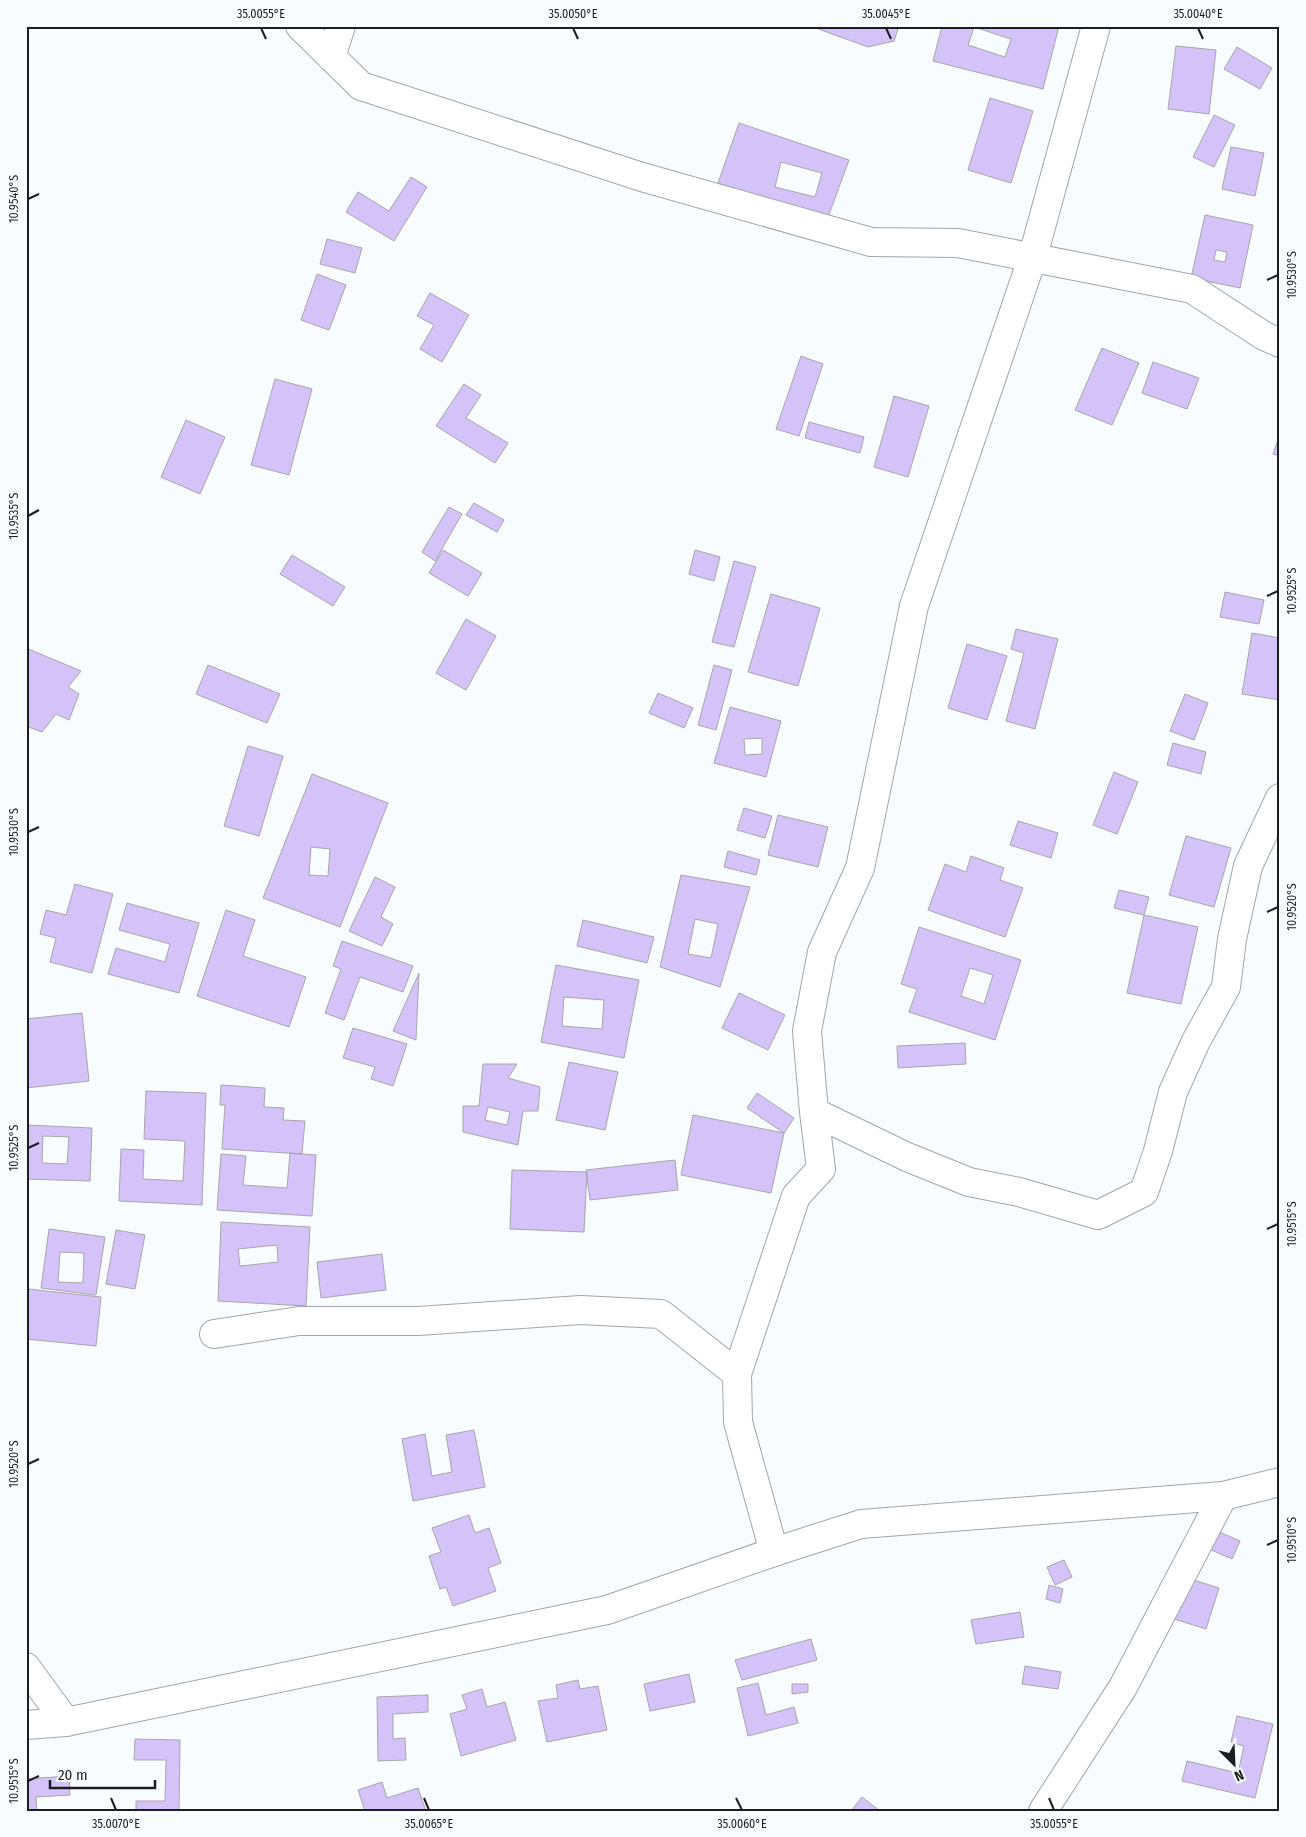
<svg xmlns="http://www.w3.org/2000/svg" width="1306" height="1837" viewBox="0 0 1306 1837" font-family="'Fira Sans Condensed',sans-serif">
  <style>
    .building { fill: #d3c3f8; stroke: #a7a5ac; fill-rule: evenodd }
    .lines { fill: none; stroke-linecap: round; stroke-linejoin: round }
    .street-casing { stroke: #a0a6ab; stroke-width: 30 }
    .secondary-casing { stroke: #a0a6ab; stroke-width: 30 }
    .street { stroke: #fff; stroke-width: 28 }
    .secondary { stroke: #fff; stroke-width: 28 }
    .ticks { fill: none; stroke: #1b1d1f; stroke-width: 2 }
    .neatline { fill: none; stroke: #1b1d1f; stroke-width: 2 }
    .ticks-label { font-size: 12px; text-anchor: middle; fill: #1b1d1f }
  </style>
  <rect width="100%" height="100%" fill="#f9fcfe"/>
  <!-- building -->
  <path class="building" d="M810,26H899L894,41L868,47Z
    M942,26H1059L1043,89L933,61ZM974,27L1011,39L1005,57L968,45Z
    M1176,46L1216,50L1209,114L1168,109Z
    M1237,47L1272,68L1260,89L1224,69Z
    M990,98L1033,111L1011,183L968,170Z
    M1214,115L1235,125L1214,167L1193,157Z
    M739,123L849,160L827,220L718,183ZM781,162L822,173L815,197L775,187Z
    M1231,147L1264,153L1255,196L1222,189Z
    M411,177L427,187L394,241L346,212L358,192L389,211Z
    M1205,215L1253,225L1240,288L1191,278ZM1216,250L1227,252L1225,262L1214,260Z
    M327,239L362,248L355,273L320,264Z
    M317,274L346,285L329,330L301,320Z
    M430,293L469,315L442,362L420,349L434,325L417,316Z
    M1102,348L1139,363L1112,425L1075,410Z
    M801,356L823,364L799,436L776,429Z
    M1153,362L1199,378L1187,409L1142,393Z
    M275,379L312,389L289,475L251,465Z
    M464,384L481,395L466,418L508,443L495,463L436,426Z
    M894,396L929,406L908,477L874,467Z
    M186,420L225,437L200,494L161,477Z
    M809,422L864,437L860,453L805,438Z
    M1280,434V456L1273,454Z
    M474,503L504,520L497,532L466,515Z
    M449,507L462,514L435,561L422,552Z
    M443,550L482,573L468,596L429,573Z
    M695,550L720,557L714,581L689,574Z
    M292,555L345,587L333,606L280,574Z
    M734,561L756,567L734,647L712,642Z
    M1225,592L1264,600L1259,624L1220,617Z
    M771,594L820,608L798,686L748,672Z
    M466,619L496,636L466,690L436,673Z
    M1016,629L1058,639L1035,729L1006,721L1024,653L1011,649Z
    M1252,633L1280,638V700L1242,694Z
    M967,644L1007,656L987,720L948,708Z
    M26,648L81,671L68,687L79,694L69,720L56,714L42,732L26,726Z
    M208,665L280,694L267,723L196,694Z
    M714,665L732,670L716,730L698,725Z
    M658,693L693,708L684,728L649,713Z
    M1185,694L1208,703L1194,740L1170,731Z
    M730,707L781,721L766,777L714,763ZM762,738V754L745,755L744,739Z
    M1173,743L1206,752L1201,774L1167,765Z
    M248,746L283,756L259,836L224,826Z
    M1114,772L1138,782L1117,834L1093,825Z
    M312,774L388,803L340,927L263,898ZM311,847L330,849L328,876L309,875Z
    M744,808L772,816L765,838L737,830Z
    M778,815L828,827L818,867L768,855Z
    M1018,821L1058,833L1051,858L1010,845Z
    M1186,836L1231,848L1214,907L1169,895Z
    M728,851L760,860L756,875L724,867Z
    M971,856L1004,868L1000,880L1023,888L1005,937L928,910L945,864L966,872Z
    M681,875L750,887L720,987L660,967ZM695,919L718,924L711,958L688,954Z
    M375,877L395,887L381,917L393,924L382,946L349,931Z
    M75,884L113,894L92,973L50,962L56,938L40,934L46,910L66,915Z
    M1119,890L1149,897L1144,915L1114,908Z
    M127,903L199,923L179,993L108,974L116,948L165,962L170,944L119,930Z
    M226,910L255,920L243,956L306,977L289,1027L197,996Z
    M1144,915L1198,927L1181,1004L1127,993Z
    M583,920L654,937L647,963L577,946Z
    M919,927L1021,960L995,1040L909,1012L917,989L901,984ZM970,968L993,975L984,1004L961,996Z
    M342,941L413,966L403,992L360,977L344,1020L325,1013L341,969L333,966Z
    M556,965L639,980L624,1058L541,1042ZM564,997L604,1000L602,1029L562,1026Z
    M419,973L416,1040L393,1031Z
    M739,993L785,1015L768,1050L722,1028Z
    M82,1013L89,1081L26,1088V1019Z
    M353,1028L407,1044L393,1086L371,1079L375,1067L343,1058Z
    M965,1043L966,1064L898,1068L897,1046Z
    M569,1062L618,1072L605,1130L556,1120Z
    M483,1064H517L508,1078L540,1087L538,1111H523L518,1145L463,1132V1106H479ZM488,1107L510,1112L507,1125L485,1120Z
    M221,1085L265,1088L264,1107L284,1108L283,1120L305,1121L302,1154L222,1149L225,1105H220Z
    M146,1091L206,1093L202,1205L119,1201L121,1149L144,1150L143,1179L183,1181L185,1141L144,1139Z
    M757,1093L794,1118L784,1133L747,1108Z
    M693,1115L784,1133L771,1193L681,1175Z
    M26,1125L92,1128L90,1181L26,1179ZM43,1136L69,1137L67,1164L42,1163Z
    M290,1153L316,1155L312,1216L217,1210L221,1154L246,1156L243,1185L287,1188Z
    M675,1160L678,1190L590,1200L586,1170Z
    M512,1170L587,1172L584,1232L510,1229Z
    M221,1222L310,1227L306,1306L218,1301ZM277,1245L278,1262L240,1266L238,1249Z
    M49,1229L105,1237L96,1295L41,1288ZM60,1252L84,1253L83,1283L58,1282Z
    M116,1230L145,1235L135,1289L106,1284Z
    M382,1254L386,1290L321,1298L317,1262Z
    M29,1289L101,1297L96,1346L26,1339V1313Z
    M474,1430L485,1487L413,1501L402,1439L425,1434L432,1476L452,1472L446,1435Z
    M469,1515L475,1533L489,1528L501,1563L488,1568L496,1591L453,1606L446,1587L440,1589L429,1556L441,1552L432,1528Z
    M1217,1531L1240,1541L1232,1559L1209,1549Z
    M1064,1560L1072,1577L1055,1585L1047,1567Z
    M1184,1577L1219,1588L1206,1629L1171,1618Z
    M1049,1585L1063,1589L1060,1603L1046,1599Z
    M1020,1612L1024,1637L976,1644L971,1620Z
    M811,1639L817,1660L742,1680L735,1660Z
    M1025,1666L1061,1672L1058,1689L1022,1684Z
    M689,1674L695,1702L650,1711L644,1684Z
    M578,1680L580,1689L598,1686L607,1730L547,1742L538,1701L558,1698L556,1685Z
    M758,1683L766,1715L794,1707L798,1723L748,1736L737,1688Z
    M792,1684H808V1692L792,1694Z
    M482,1689L487,1707L505,1702L516,1740L461,1756L450,1714L467,1709L462,1695Z
    M428,1695V1712L393,1714V1739L405,1738L406,1760L378,1761L377,1697Z
    M1237,1716L1273,1724L1255,1798L1182,1781L1187,1761L1238,1773L1244,1746L1231,1742Z
    M135,1739L180,1740L179,1811H136V1801H165L166,1760H134Z
    M69,1776L70,1795L36,1797L37,1811H26V1779Z
    M382,1782L387,1798L418,1788L426,1811H365L358,1790Z
    M862,1797L880,1811H851Z"/>
  <g class="lines">
    <!-- street casing -->
    <g class="street-casing">
      <path id="street" d="M300,26L361,86L642,177L871,242L958,243L1192,289L1264,336L1280,343
        M331,57L341,26
        M814,1112L907,1157L969,1182L1019,1192L1098,1215L1144,1192L1158,1151L1173,1092L1196,1041L1226,987L1232,939L1248,866L1280,798
        M214,1334L299,1321H418L581,1310L661,1314L737,1374L738,1422L774,1552
        M737,1374L796,1196L821,1169L814,1112L807,1031L822,952L860,868L914,606L1033,256L1096,26
        M26,1667L66,1722
        M1043,1811L1123,1687L1223,1496"/>
    </g>
    <!-- secondary casing -->
    <g class="secondary-casing">
      <path id="secondary" d="M26,1725L66,1722L607,1610L774,1552L861,1524L1223,1496L1280,1482"/>
    </g>
    <!-- street -->
    <use href="#street" class="street"/>
    <!-- secondary -->
    <use href="#secondary" class="secondary"/>
  </g>
  <!-- ticks -->
  <path class="ticks" d="M261,28L266,39M573,28L578,39M886,28L891,39M1198,28L1203,39M28,199L39,194M1267,280L1278,275M28,516L39,510M1267,596L1278,591M28,832L39,827M1267,912L1278,907M28,1148L39,1143M1267,1229L1278,1224M28,1464L39,1459M1267,1545L1278,1540M28,1781L39,1776M111,1798L116,1810M424,1798L429,1810M736,1798L742,1810M1049,1798L1054,1810"/>
  <!-- border -->
  <rect width="1306" height="1837" fill="none" stroke="#f9fcfe" stroke-width="55"/>
  <!-- north arrow -->
  <g transform="translate(1234 1764) rotate(156)" stroke="#f9fcfe" stroke-width="4" paint-order="stroke">
  <path d="M0-4L9 19L0 12L-9 19Z" fill="#1b1d1f"/>
  <text y="-8" font-size="14" font-weight="bold" text-anchor="middle" fill="#1b1d1f">N</text>
  </g>
  <!-- scale -->
  <path d="M50 1780v8h105v-8" fill="none" stroke="#1b1d1f" stroke-width="2.5"/>
  <text x="58" y="1780" font-size="15" fill="#1b1d1f" stroke="#f9fcfe" stroke-width="4" paint-order="stroke">20 m</text>
  <rect x="28" y="28" width="1250" height="1782" class="neatline"/>
  <g class="ticks-label">
    <text x="261" y="18">35.0055°E</text>
    <text x="573" y="18">35.0050°E</text>
    <text x="886" y="18">35.0045°E</text>
    <text x="1198" y="18">35.0040°E</text>
    <text transform="translate(14 199) rotate(-90)" y="4">10.9540°S</text>
    <text transform="translate(1292 275) rotate(-90)" y="4">10.9530°S</text>
    <text transform="translate(14 516) rotate(-90)" y="4">10.9535°S</text>
    <text transform="translate(1292 591) rotate(-90)" y="4">10.9525°S</text>
    <text transform="translate(14 832) rotate(-90)" y="4">10.9530°S</text>
    <text transform="translate(1292 907) rotate(-90)" y="4">10.9520°S</text>
    <text transform="translate(14 1148) rotate(-90)" y="4">10.9525°S</text>
    <text transform="translate(1292 1224) rotate(-90)" y="4">10.9515°S</text>
    <text transform="translate(14 1464) rotate(-90)" y="4">10.9520°S</text>
    <text transform="translate(1292 1540) rotate(-90)" y="4">10.9510°S</text>
    <text transform="translate(14 1781) rotate(-90)" y="4">10.9515°S</text>
    <text x="116" y="1828">35.0070°E</text>
    <text x="429" y="1828">35.0065°E</text>
    <text x="742" y="1828">35.0060°E</text>
    <text x="1054" y="1828">35.0055°E</text>
  </g>
</svg>
